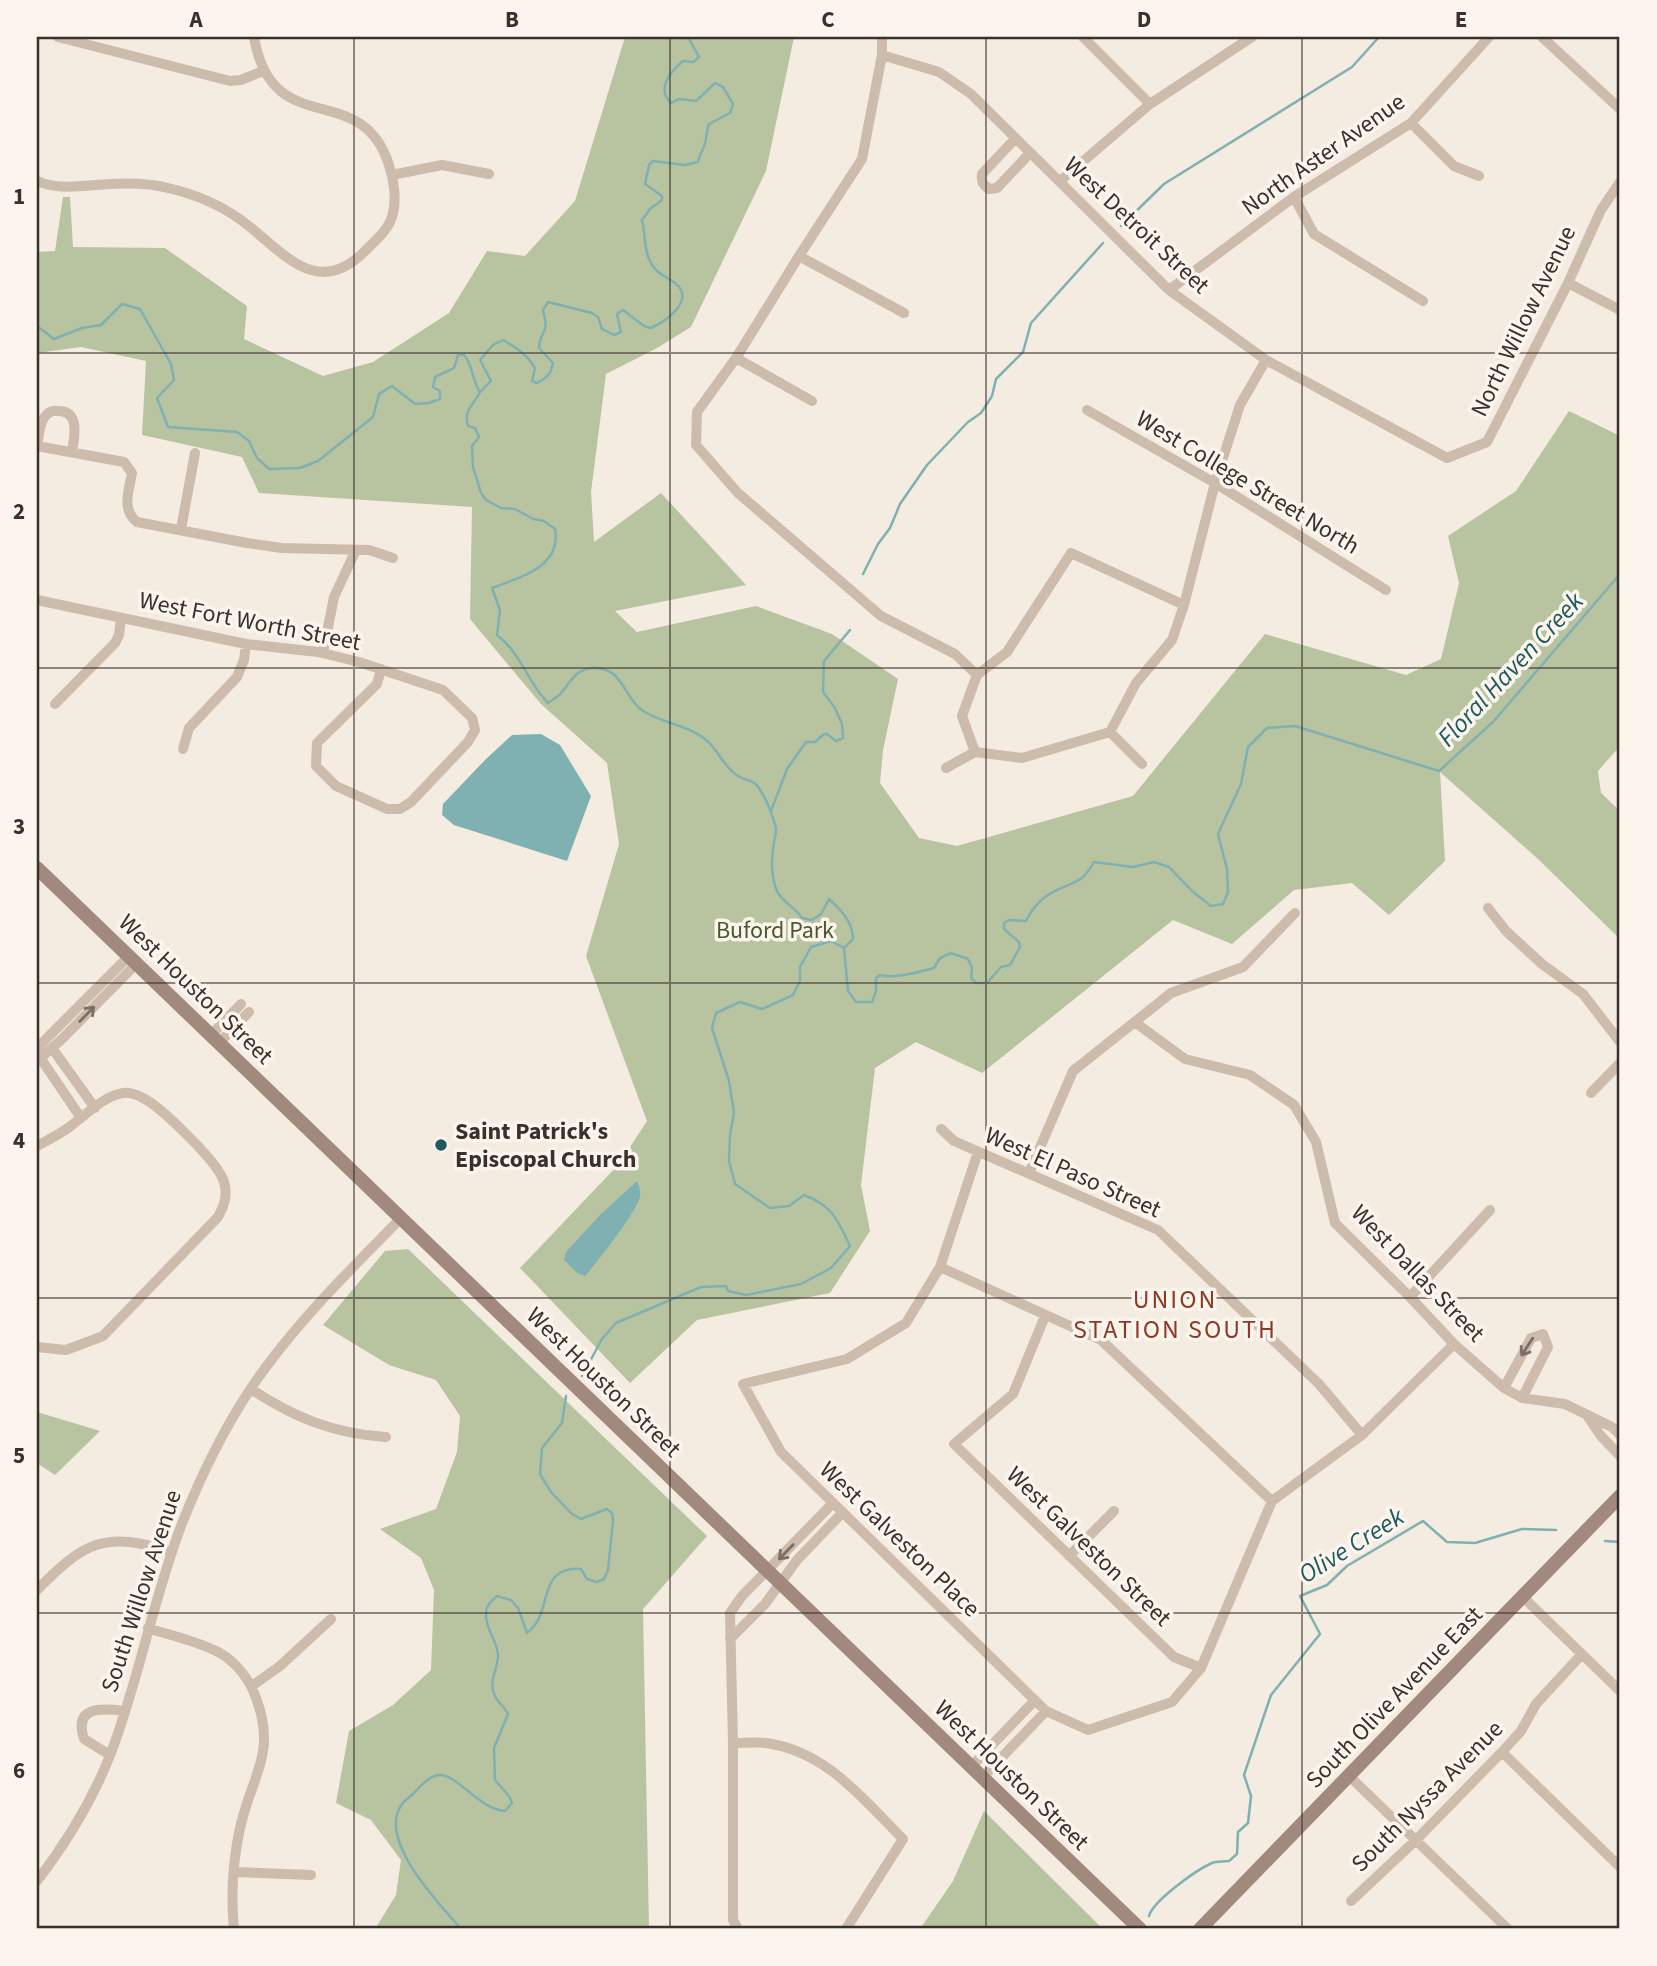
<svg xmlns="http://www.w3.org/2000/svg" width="1657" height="1966" viewBox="0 0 1657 1966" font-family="'Source Sans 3',sans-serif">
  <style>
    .green { fill: #b8c4a0 }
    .water { fill: #7fb0b2 }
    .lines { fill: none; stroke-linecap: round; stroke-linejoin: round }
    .stream { stroke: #7fb0b2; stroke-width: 2.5 }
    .street { stroke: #cdbbac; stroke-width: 10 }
    .secondary { stroke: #a18a7d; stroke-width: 14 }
    .oneway { stroke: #7d6f65 }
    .grid { fill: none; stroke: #3b302b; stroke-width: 2; stroke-opacity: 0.55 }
    .poi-dot { fill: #1f5a5e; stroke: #fbf5ee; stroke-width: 2.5 }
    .labels { text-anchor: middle; stroke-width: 7; stroke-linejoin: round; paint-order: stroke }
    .street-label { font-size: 24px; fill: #3b302b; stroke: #fbf5ee }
    .park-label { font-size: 24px; fill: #4a5a2e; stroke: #fbf5ee }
    .poi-label { font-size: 24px; font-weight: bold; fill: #3b302b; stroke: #fbf5ee; text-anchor: start }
    .water-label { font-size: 26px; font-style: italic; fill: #1f5a5e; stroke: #fbf5ee }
    .neighbourhood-label { font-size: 26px; letter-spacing: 2px; fill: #8c3b22; stroke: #fbf5ee }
    .neatline { fill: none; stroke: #3b302b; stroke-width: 2.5 }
    .grid-label { font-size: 23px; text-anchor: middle; font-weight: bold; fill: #3b302b }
  </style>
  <rect width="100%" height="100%" fill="#f4ebe1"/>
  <!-- green -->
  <path class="green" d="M625,37H794L766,171L691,327L657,348L606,374L591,492L594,542L661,493L746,585L615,611L637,632L756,606L832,634L898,679L883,750L880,783L919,838L957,846L1133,796L1265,634L1406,675L1441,659L1459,583L1448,536L1516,491L1569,411L1620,436V746L1598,771L1601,793L1620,811V939L1538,859L1440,772L1445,861L1389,915L1352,883L1294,890L1232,944L1173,920L982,1073L916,1042L875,1068L861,1185L870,1231L830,1293L697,1320L630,1383L520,1268L619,1164L647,1121L586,956L619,844L607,763L541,704L470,619L472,507L259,493L242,457L142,435L146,361L81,347L37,353V252L55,251L63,197H70L73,247L165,248L247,306L244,339L323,376L373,362L449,313L487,251L525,256L575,201Z
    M408,1249L707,1536L643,1609L649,1929H372L377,1926L396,1895L401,1860L371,1820L336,1803L349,1731L393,1705L431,1670L434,1590L421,1558L380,1529L436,1509L457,1452L460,1416L436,1380L389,1365L323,1325L385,1251Z
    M37,1412L100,1431L55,1475L37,1463Z
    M984,1811L1103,1929H920L953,1881Z"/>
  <!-- water -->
  <path class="water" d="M541,734L560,745L591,796L567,861L454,825L442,815L443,804L485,760L512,735Z
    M637,1181C639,1186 641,1191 640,1197C635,1214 598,1261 585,1276L577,1273L564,1260L566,1252L601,1214Z"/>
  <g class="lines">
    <!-- stream -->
    <path class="stream" d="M1121,226L1164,184L1352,67L1379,37
      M37,326L54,339L82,328L101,325L122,304L140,309L171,364L174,380L157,398L168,427L237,432L249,441L257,458L269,469L300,468L318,461L373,417L379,394L392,386L415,404L429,403L440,399V391L433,387L435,377L454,368L458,355H464C473,365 472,381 480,392C474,405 463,410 468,426L475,428L479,437L472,446L473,467L481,493L486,500L501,508L515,509L533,519L544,521L555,529C562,567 519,578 492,588L500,610L497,635C521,653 528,683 548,703C552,700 558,697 561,693C571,682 575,669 593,668C624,667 623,698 643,711C662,723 688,725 706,740C718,749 724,768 738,776C750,783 754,778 762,793C768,803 773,817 776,828C777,833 774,838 774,843C771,858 771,877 777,891C782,902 795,907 802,918L812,920L821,914L829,899C841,910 853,922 853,939L844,948L831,941L811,947L800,967V981L793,995L762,1009L740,1002L716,1013L712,1028L729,1081L734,1113L730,1135L729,1161L735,1184L770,1208L789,1206L804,1195C833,1206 837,1219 850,1246L831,1268L801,1284L746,1295L728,1291L726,1286L701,1287L616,1323L602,1339L582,1376
      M480,392L491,381L480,360L493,345L503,340C515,347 528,355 535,368L532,381L537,383C547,378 551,374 553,363L539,348C540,328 550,337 543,310L548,302L592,313L598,317L602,329L614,335L621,332L617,314L623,310L644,326L651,328C664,322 696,301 676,284C667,276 657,275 651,263C643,249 646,235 642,220L650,209L662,200V196L645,184L649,165L653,161L685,165L698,162C699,155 702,152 704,146C707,140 706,131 709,124L730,113L733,104L723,87L715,83L696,101L679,99L671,103C656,89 670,72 683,61L693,62L699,57L688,37
      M863,574L878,544L890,528L900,504L927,465L968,422L981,413L992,396L996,379L1023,352L1031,323L1103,243
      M771,811L787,769L806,742H815L824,734H827L836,741L843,738L842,724L835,708L823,692L824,661L850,630
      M844,948L848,991L856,1002H872L876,991V978L880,975C894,979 919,972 934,968L940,958L951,953L968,959L972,968L971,978L976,983H987L1001,967L1010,965L1020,947L1019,942L1004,929V923L1009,920L1026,921C1032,909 1041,898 1053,892C1074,881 1081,885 1094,862L1133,867L1154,862L1169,867L1192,891L1211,906L1223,904L1228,892L1227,869L1218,834L1241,784L1248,747L1267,728L1295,726L1439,771L1493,722L1620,574
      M1605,1541L1620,1542
      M1149,1916C1153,1901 1196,1870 1212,1863C1217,1861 1223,1862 1229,1861L1237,1854L1238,1832L1248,1823L1251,1796L1244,1775L1271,1695L1320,1634L1300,1596L1327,1585L1347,1566L1423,1521L1447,1542L1475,1543L1522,1529L1556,1530
      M461,1929C440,1904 376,1840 402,1804C405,1800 410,1797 414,1793C420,1787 429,1775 440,1775C458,1775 479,1809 505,1811L512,1803L509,1796L495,1780L494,1748L508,1714C505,1707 498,1703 495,1696C488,1683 497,1670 498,1657C499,1642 485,1630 486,1614C486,1605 491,1602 497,1596L511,1600L518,1608L527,1633C555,1612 535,1566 581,1569L587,1579L597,1582L604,1579L608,1570L613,1521L612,1513L607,1509L581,1519L572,1514L551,1492L540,1474L542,1448L562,1423L566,1396"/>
    <!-- street -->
    <path class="street" d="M58,37L230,81L241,80L263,71
      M882,37V55L862,159L799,256L736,358L697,412L696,445L738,493L881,616L955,654L977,675
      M1083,37L1150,104
      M1542,37L1620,109
      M882,55L939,72L971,94L1169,290L1266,360L1447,458L1487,442L1568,283L1601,210L1620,182
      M1411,123L1454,166L1479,176
      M1015,139L982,174C981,182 983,185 989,189L997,188L1030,153
      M392,175L442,165L489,174
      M37,181C60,191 86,185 110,184C129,183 149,183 168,188C194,194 219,204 241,220C281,249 316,302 366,250C375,241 388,230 392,217C397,201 394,180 389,165C361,77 272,143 254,37
      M1060,181L1150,104L1252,37
      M1294,197L1314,234L1423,301
      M799,256L904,313
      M1568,283L1620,310
      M1169,290L1294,197L1411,123L1489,37
      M736,358L812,401
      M1087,410L1215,483L1386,590
      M37,446L124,462L132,473C129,491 121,509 137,522L247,543L282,548L369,550L393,558
      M37,446C39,437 39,425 44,418C47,413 52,410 58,411C81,411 74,437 72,452
      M181,529L195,453
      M37,600L246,644L318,652L359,662L443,690L472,718L475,730L468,742L411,802L400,809H387L336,786L316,766L317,743L377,684L381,669
      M323,653L334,597L356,550
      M55,704L115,643L119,635L121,618
      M1110,732L1142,764
      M183,749L189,728L237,677L244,660L246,644
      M975,752L962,716L977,675L1007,652L1071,553L1184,605
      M946,768L975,752L1022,758L1110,732L1136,683L1172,640L1184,605L1215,483L1240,405L1266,360
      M1488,908L1506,931L1542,964L1583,994L1620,1042
      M1136,1023L1185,1059L1250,1075L1294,1105L1316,1142L1335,1223L1410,1297L1454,1344L1504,1388L1522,1398L1565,1404L1612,1427L1620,1435
      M211,1035L241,1004
      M219,1043L249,1012
      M37,1048L129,956
      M52,1048L95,1108
      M37,1053L81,1118
      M37,1061L62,1039L137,963
      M1591,1093L1620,1063
      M941,1129L954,1141L1158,1230L1319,1384L1362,1435
      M37,1146C46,1141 56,1136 65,1130C82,1119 102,1096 123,1093C129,1092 138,1095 143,1098C161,1107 219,1163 224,1182C228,1195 224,1206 218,1217L103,1336L66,1350L37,1347
      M978,1152L940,1267L906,1323L847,1359L743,1384L781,1452L1046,1711L1088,1730L1172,1702L1201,1668L1272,1501L1362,1435L1454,1344
      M1029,1173L1073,1071L1171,993L1243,967L1295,913
      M940,1267L1101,1340L1272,1501
      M1410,1297L1490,1210
      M1045,1316L1013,1394L954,1444L1174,1657L1201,1668
      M1504,1388L1531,1338L1543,1334L1548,1347L1522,1398
      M251,1389C293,1417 334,1434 386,1437
      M1588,1417L1601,1436L1620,1456
      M1069,1556L1114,1511
      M37,1590C84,1542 105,1530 172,1552
      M1523,1597L1620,1691
      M148,1628C172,1636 198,1641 220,1653C237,1663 250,1680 256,1698C278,1756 249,1779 239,1833C233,1863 231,1899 234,1929
      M730,1639L765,1604L797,1560L843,1512
      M252,1686L280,1666L331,1619
      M733,1743C744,1743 755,1742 766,1743C826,1751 863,1799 903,1839L846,1929
      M1502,1752L1620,1867
      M110,1755L84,1739C73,1706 102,1708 124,1711
      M971,1767L1035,1700
      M1349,1776L1508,1929
      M982,1778L1046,1711
      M235,1872L311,1875
      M37,1881C67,1842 93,1799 111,1753C139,1679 153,1600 181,1526C203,1470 230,1415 266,1367C306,1313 354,1266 401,1218
      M1351,1901L1416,1840L1502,1752L1521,1731L1536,1704L1582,1654
      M738,1929L733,1920V1743L730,1613L742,1596L833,1503"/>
    <!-- secondary -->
    <path class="secondary" d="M37,868L1140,1929
      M1200,1929L1620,1496"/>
  </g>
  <!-- one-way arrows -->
  <defs><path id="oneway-shaft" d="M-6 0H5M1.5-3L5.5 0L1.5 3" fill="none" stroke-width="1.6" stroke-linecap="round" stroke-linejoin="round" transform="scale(1.75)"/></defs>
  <g class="oneway">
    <use href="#oneway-shaft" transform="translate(87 1014) rotate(-46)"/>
    <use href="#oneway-shaft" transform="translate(1527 1347) rotate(123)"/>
    <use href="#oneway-shaft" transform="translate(786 1552) rotate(134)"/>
  </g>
  <!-- grid -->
  <path class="grid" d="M354,37V1929M670,37V1929M986,37V1929M1302,37V1929M37,353H1620M37,668H1620M37,983H1620M37,1298H1620M37,1613H1620"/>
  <!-- markers -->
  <circle class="poi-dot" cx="441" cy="1145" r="7"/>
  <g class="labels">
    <!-- street labels -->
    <g class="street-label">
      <text transform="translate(1323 154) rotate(-35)" y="8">North Aster Avenue</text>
      <text transform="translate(1137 225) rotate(43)" y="8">West Detroit Street</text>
      <text transform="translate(1523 321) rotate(-64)" y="8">North Willow Avenue</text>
      <text transform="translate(1248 482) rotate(31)" y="8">West College Street North</text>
      <text transform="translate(250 621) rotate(11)" y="8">West Fort Worth Street</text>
      <text transform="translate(196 989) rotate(44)" y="8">West Houston Street</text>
      <text transform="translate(1073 1172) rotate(24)" y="8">West El Paso Street</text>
      <text transform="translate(1418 1273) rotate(46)" y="8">West Dallas Street</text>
      <text transform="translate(604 1382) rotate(44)" y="8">West Houston Street</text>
      <text transform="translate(900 1539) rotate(44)" y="8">West Galveston Place</text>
      <text transform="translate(1089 1546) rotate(44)" y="8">West Galveston Street</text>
      <text transform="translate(141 1591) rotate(-72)" y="8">South Willow Avenue</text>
      <text transform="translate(1394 1697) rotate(-46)" y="8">South Olive Avenue East</text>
      <text transform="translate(1012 1775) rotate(44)" y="8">West Houston Street</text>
      <text transform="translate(1427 1796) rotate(-45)" y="8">South Nyssa Avenue</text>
    </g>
    <!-- park labels -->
    <g class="park-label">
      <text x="775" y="938">Buford Park</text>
    </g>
    <!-- poi labels -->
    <g class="poi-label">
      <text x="455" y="1139">Saint Patrick's<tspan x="455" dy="28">Episcopal Church</tspan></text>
    </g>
    <!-- water labels -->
    <g class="water-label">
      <text transform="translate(1510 669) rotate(-47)" y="9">Floral Haven Creek</text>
      <text transform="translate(1351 1545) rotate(-32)" y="9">Olive Creek</text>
    </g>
    <!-- neighbourhood labels -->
    <g class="neighbourhood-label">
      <text x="1175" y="1308">UNION<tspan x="1175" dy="30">STATION SOUTH</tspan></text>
    </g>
  </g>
  <!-- border -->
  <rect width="1657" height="1966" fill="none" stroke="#fbf5ee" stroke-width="77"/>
  <rect x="38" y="38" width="1580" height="1889" class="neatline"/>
  <g class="grid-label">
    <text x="196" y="27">A</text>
    <text x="512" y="27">B</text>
    <text x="828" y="27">C</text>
    <text x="1144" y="27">D</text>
    <text x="1461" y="27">E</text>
    <text x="19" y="204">1</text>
    <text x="19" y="519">2</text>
    <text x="19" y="834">3</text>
    <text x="19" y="1148">4</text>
    <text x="19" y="1463">5</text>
    <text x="19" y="1778">6</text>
  </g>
</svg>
